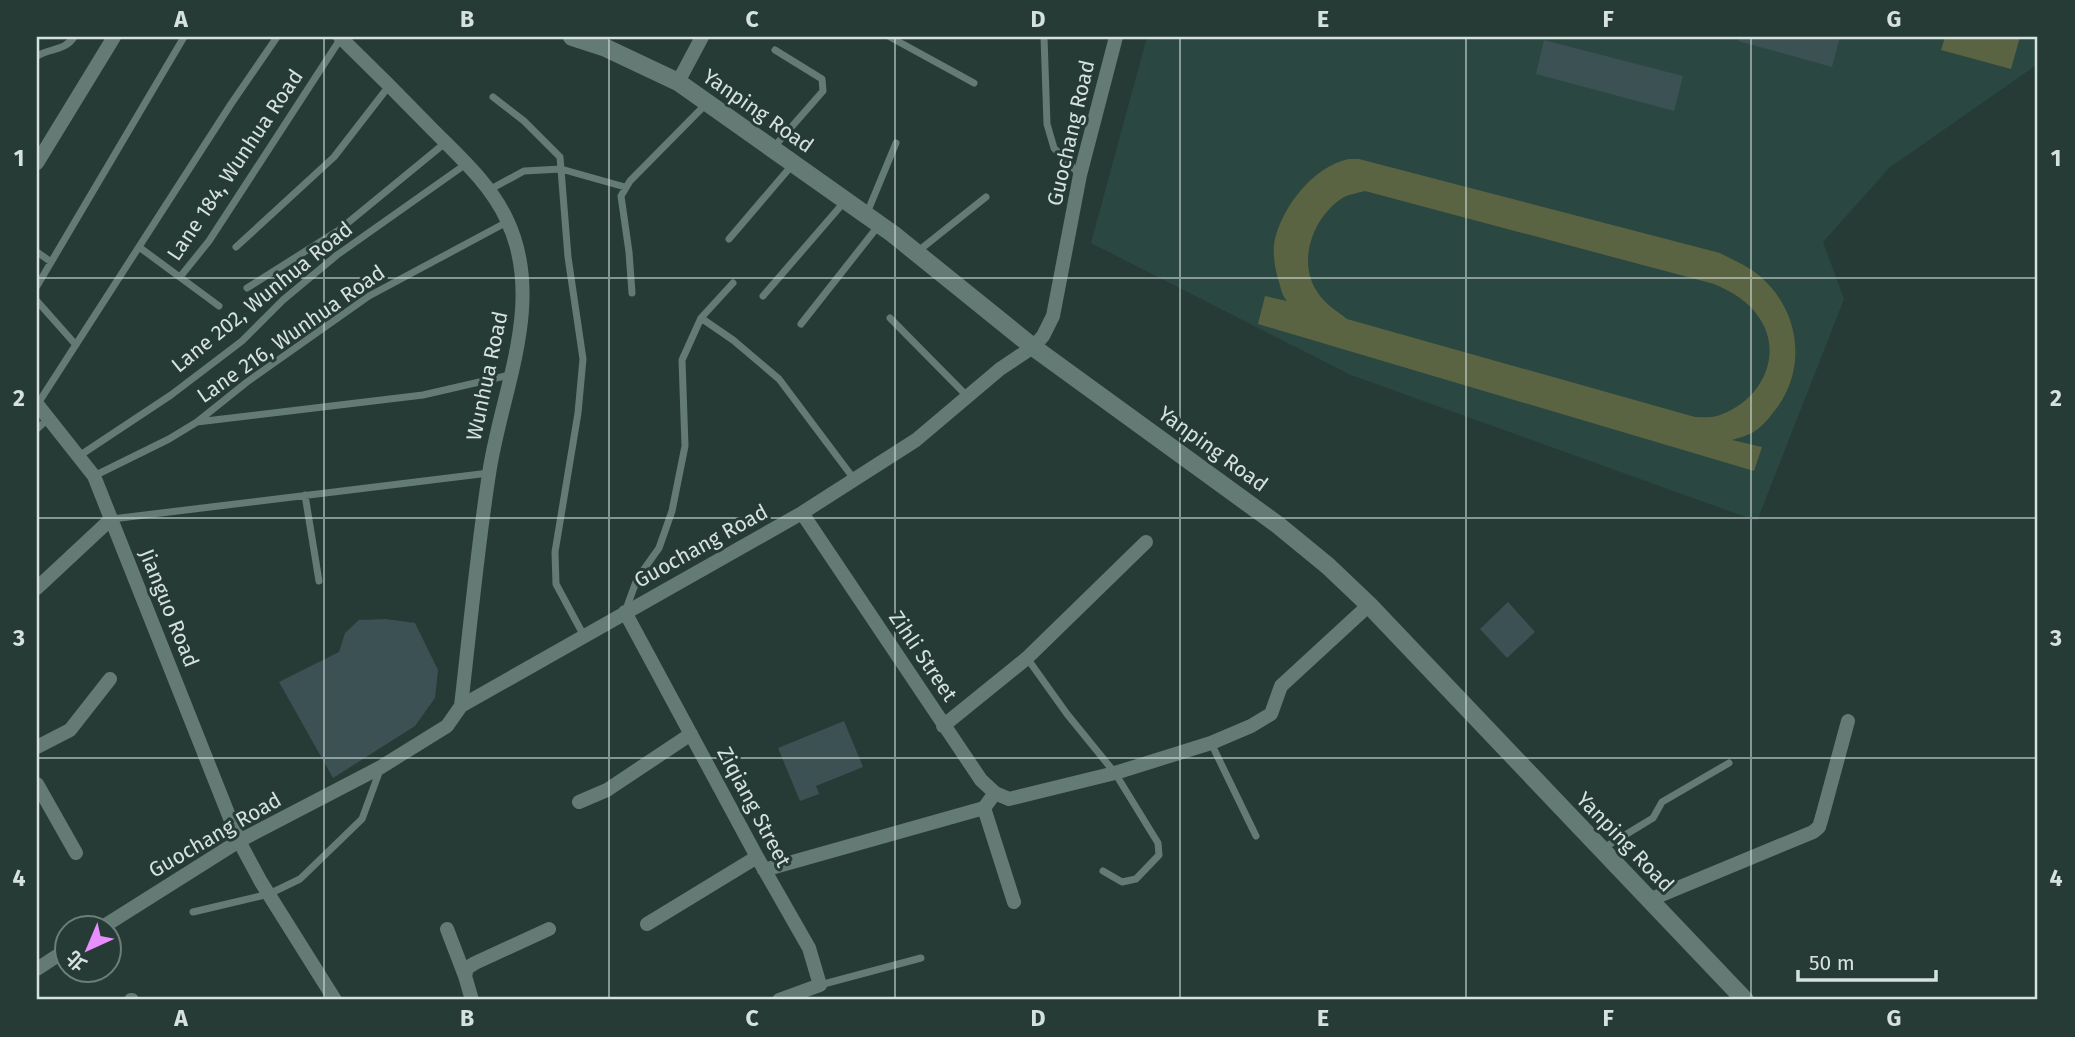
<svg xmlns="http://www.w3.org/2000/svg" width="2075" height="1037" viewBox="0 0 2075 1037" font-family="'Fira Sans','Noto Sans TC',sans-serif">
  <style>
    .built { fill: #2a4741 }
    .green { fill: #5b6442; fill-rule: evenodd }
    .building { fill: #3b5154 }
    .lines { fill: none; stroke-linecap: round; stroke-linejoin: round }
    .lane { stroke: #647a74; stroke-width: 7 }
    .street { stroke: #647a74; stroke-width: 14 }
    .secondary { stroke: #647a74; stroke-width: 18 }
    .grid { fill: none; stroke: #d6e2de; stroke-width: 2; stroke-opacity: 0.55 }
    .labels { text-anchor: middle; stroke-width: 6; stroke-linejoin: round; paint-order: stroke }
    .street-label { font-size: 21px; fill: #d6e2de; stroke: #273b36 }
    .neatline { fill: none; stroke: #d6e2de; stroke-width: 2.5 }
    .grid-label { font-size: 23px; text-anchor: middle; font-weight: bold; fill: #d6e2de }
  </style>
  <rect width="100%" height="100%" fill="#273b36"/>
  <!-- built -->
  <path class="built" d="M1147,37H2038V64L1889,168L1823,242L1844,299L1757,521L1351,375L1091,243Z"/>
  <!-- green -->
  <path class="green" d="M1945,37H2020L2011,69L1941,50Z
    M1349,159H1359L1720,253C1735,261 1750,267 1762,278C1802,314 1807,374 1772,414C1767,421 1760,428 1752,433C1746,436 1738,438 1732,440L1762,447L1754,471L1258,324L1265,296L1287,301C1282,295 1281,289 1279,282C1275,270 1273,256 1274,244C1280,209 1313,166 1349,159ZM1365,191L1714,284C1732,292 1749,301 1760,319C1785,358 1758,404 1717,416C1710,418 1702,417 1695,417L1347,319C1337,311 1325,304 1318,293C1296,262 1313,216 1344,197C1350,194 1358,193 1365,191Z"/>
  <!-- building -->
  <path class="building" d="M1739,37H1840L1832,67L1738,41Z
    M1544,40L1683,76L1674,111L1536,74Z
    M1508,602L1535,632L1507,658L1480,629Z
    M386,619L415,623L438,670L435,698L415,726L333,778L279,682L339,652L345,633L359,620Z
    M844,721L863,767L816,786L819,794L800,801L778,748Z"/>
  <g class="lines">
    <!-- lane -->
    <path class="lane" d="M890,37L974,83
      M1044,37L1047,124L1054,148L1080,175
      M37,56C50,48 65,51 74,37
      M493,97L524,121L560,157L568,257L583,359L578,413L555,552L556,584L584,636
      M773,148L823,91L822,79L775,50
      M489,190L524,171L561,169L625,187
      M867,213L896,143
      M729,239L793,164
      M139,247L219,306
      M236,247L334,157L389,86
      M37,252L51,262
      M917,252L986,197
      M180,277L209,241L341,38
      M37,286L184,37
      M247,288L339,230L445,143
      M632,293L629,252L621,196L630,181L707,103
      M763,296L845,201
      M37,301L76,345
      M701,318L733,340L779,379L854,479
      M890,318L967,396
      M801,324L879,225
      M37,405L231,104L277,37
      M197,422L423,395L510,375
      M37,429L48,419
      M79,456L171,395L242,341L283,300L337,255L466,164
      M94,476L169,439L197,422L247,382L369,296L507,222
      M305,495L319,581
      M112,519L489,473
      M625,612L637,579L659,548L672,511L685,446L682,360L701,318L733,283
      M1027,658L1067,714L1115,773L1158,843L1159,855L1136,879L1122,882L1103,871
      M1211,743L1256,836
      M1602,849L1653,818L1662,802L1729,763
      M193,912L269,894L300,879L362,819L380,770
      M820,985L921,958"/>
    <!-- street -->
    <path class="street" d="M340,37C372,68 403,99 434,131C461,158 491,185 507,220C546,303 501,391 489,474C477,551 470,629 461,706
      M678,82L702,37
      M37,163L114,37
      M37,404L94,476L239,841L261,882L335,1000
      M802,513L981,780L995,793L1009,799L1115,773L1211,743L1251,726L1271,714L1281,686L1369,605
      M37,588L111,519
      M625,612L757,857L809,948L820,985L779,1000
      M943,726L1027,658L1146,542
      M37,747L70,730L110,679
      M37,784L76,853
      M579,802L607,790L691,734
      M984,808L1014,902
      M764,870L984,808L995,793
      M1649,900L1813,832L1819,827L1822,817L1848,721
      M647,924L757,857
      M101,928L239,841L381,767L447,726L461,706L802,513L916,440L1000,369L1033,347L1043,336L1053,316L1080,175L1116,37
      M447,929L465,976L472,1000
      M37,969L66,950
      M465,976L467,968L475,963L549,929
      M131,1000H132"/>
    <!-- secondary -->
    <path class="secondary" d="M572,37L606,48L678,82L893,234L1033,347L1278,525L1328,566L1369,605L1745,1000"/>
  </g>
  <!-- grid -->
  <path class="grid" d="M324,37V1000M609,37V1000M895,37V1000M1180,37V1000M1466,37V1000M1751,37V1000M37,278H2038M37,518H2038M37,758H2038"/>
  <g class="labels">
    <!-- street labels -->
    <g class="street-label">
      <text transform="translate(758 111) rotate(35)" y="7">Yanping Road</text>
      <text transform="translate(1071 133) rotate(-77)" y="7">Guochang Road</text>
      <text transform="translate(235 165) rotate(-56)" y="7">Lane 184, Wunhua Road</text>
      <text transform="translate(262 297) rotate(-39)" y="7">Lane 202, Wunhua Road</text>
      <text transform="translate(291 334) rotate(-35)" y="7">Lane 216, Wunhua Road</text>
      <text transform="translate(487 376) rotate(-78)" y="7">Wunhua Road</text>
      <text transform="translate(1213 449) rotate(36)" y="7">Yanping Road</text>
      <text transform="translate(701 546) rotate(-29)" y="7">Guochang Road</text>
      <text transform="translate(169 608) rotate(68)" y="7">Jianguo Road</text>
      <text transform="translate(923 656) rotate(56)" y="7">Zihli Street</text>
      <text transform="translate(754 807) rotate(62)" y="7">Ziqiang Street</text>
      <text transform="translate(215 835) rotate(-30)" y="7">Guochang Road</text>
      <text transform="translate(1625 842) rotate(46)" y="7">Yanping Road</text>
    </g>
  </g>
  <!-- border -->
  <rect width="2075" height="1037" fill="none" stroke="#273b36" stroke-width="77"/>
  <!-- north arrow -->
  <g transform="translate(88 949) rotate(224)"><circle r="33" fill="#273b36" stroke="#6d7e79" stroke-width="2"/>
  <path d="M0-5L12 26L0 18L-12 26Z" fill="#e98efe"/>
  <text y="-10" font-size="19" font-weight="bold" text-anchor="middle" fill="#d6e2de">北</text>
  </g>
  <!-- scale -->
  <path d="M1798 970v10h138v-10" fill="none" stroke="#d6e2de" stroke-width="3.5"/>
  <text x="1809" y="970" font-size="21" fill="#d6e2de" stroke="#273b36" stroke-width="5" paint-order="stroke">50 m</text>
  <rect x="38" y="38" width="1998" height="960" class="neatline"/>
  <g class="grid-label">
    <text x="181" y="27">A</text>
    <text x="467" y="27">B</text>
    <text x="752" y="27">C</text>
    <text x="1038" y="27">D</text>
    <text x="1323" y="27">E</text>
    <text x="1608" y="27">F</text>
    <text x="1894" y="27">G</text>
    <text x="19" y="166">1</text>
    <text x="2056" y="166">1</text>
    <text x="19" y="406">2</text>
    <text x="2056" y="406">2</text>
    <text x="19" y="646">3</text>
    <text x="2056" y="646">3</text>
    <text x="19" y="886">4</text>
    <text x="2056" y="886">4</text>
    <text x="181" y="1026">A</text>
    <text x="467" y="1026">B</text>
    <text x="752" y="1026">C</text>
    <text x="1038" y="1026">D</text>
    <text x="1323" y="1026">E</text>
    <text x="1608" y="1026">F</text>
    <text x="1894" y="1026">G</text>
  </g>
</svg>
